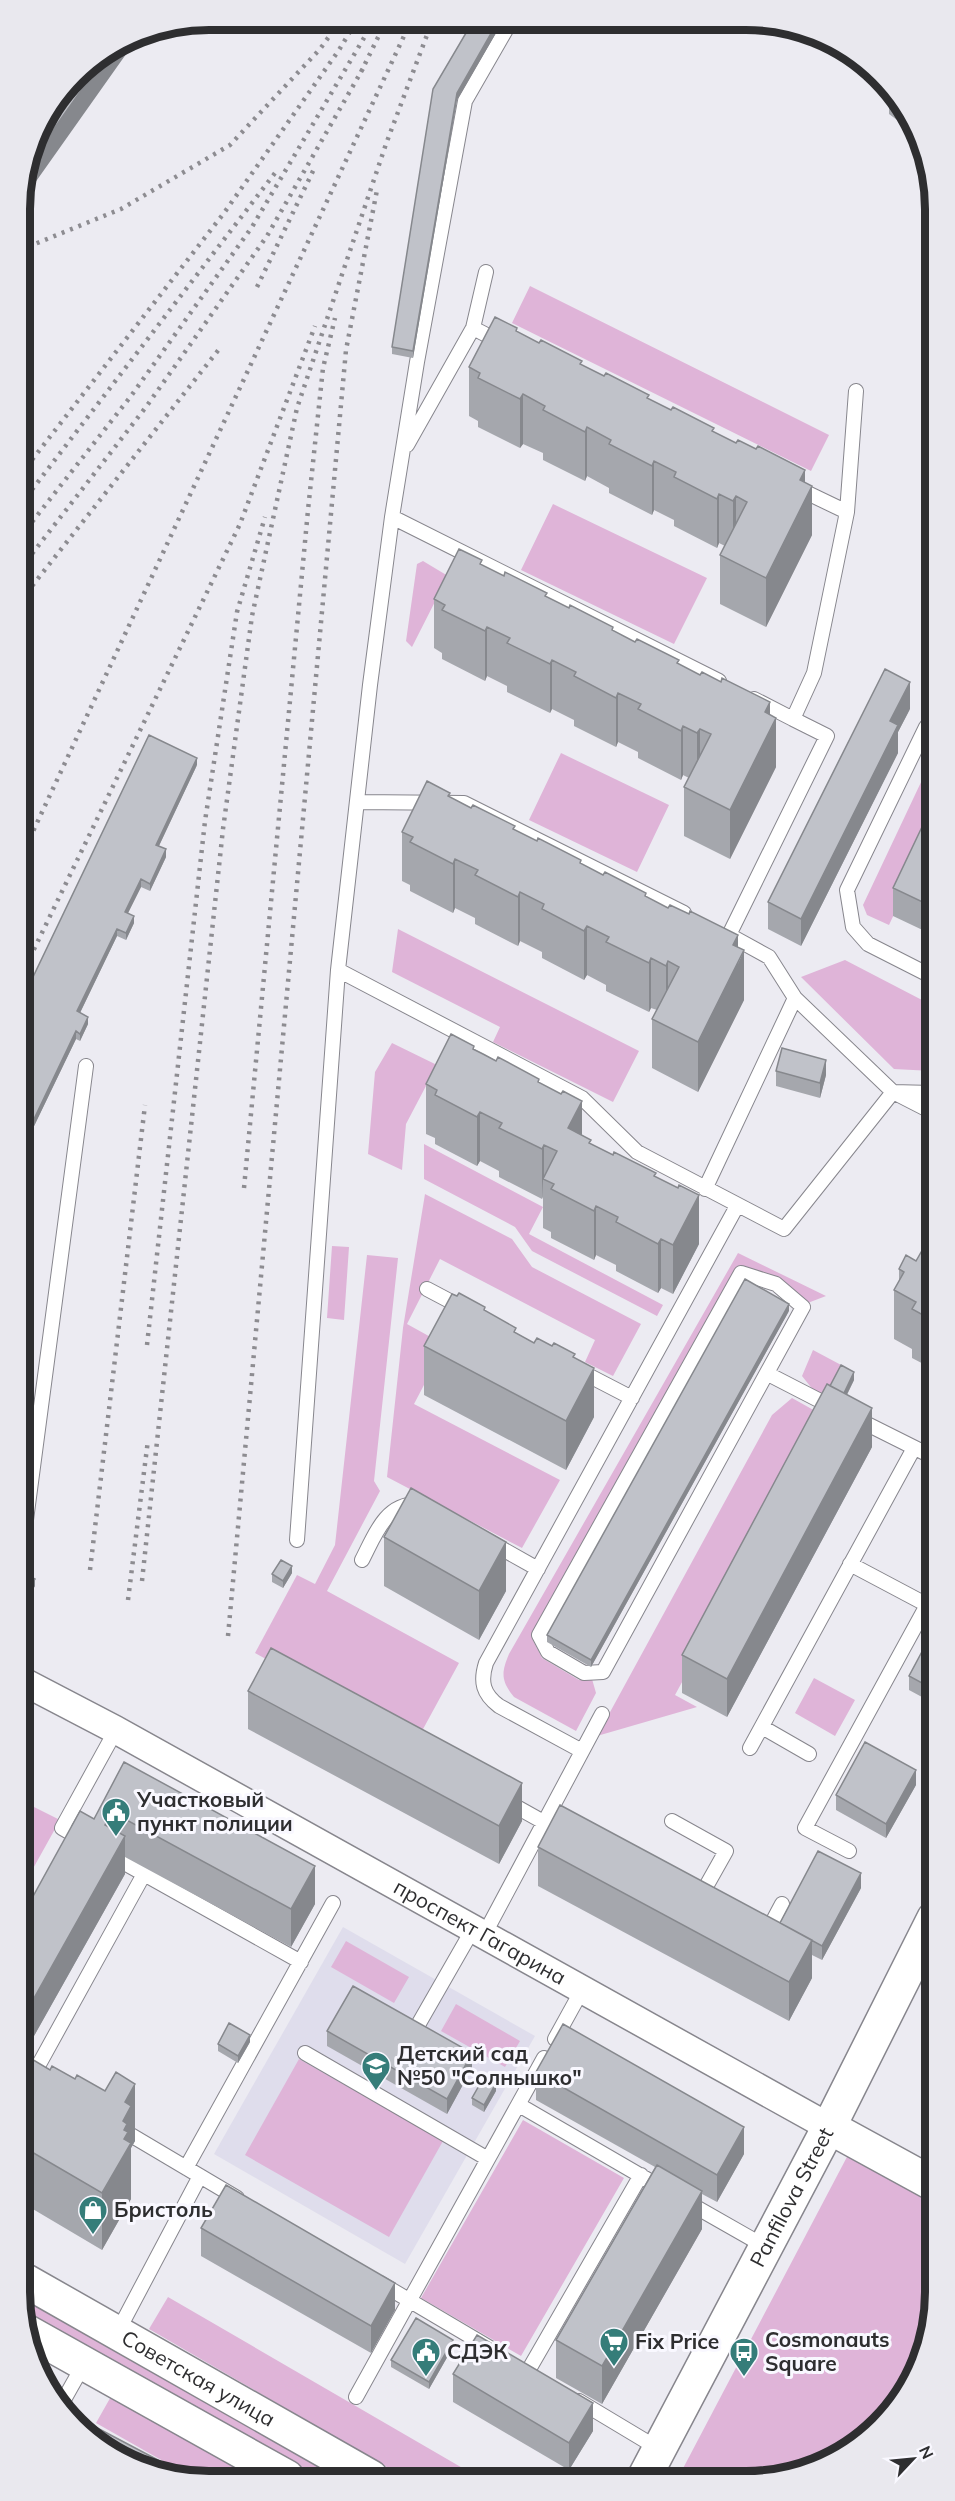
<svg xmlns="http://www.w3.org/2000/svg" width="955" height="2501" viewBox="0 0 955 2501" font-family="Mulish,sans-serif">
  <style>
    .built { fill: #dfddec }
    .green { fill: #dfb4d8 }
    .lines { fill: none; stroke-linecap: round; stroke-linejoin: round }
    .service-casing { stroke: #87868d; stroke-width: 16 }
    .minor-casing { stroke: #87868d; stroke-width: 30 }
    .tertiary-casing { stroke: #87868d; stroke-width: 36 }
    .secondary-casing { stroke: #87868d; stroke-width: 36 }
    .service { stroke: #fff; stroke-width: 14 }
    .minor { stroke: #fff; stroke-width: 27 }
    .tertiary { stroke: #fff; stroke-width: 33 }
    .secondary { stroke: #fff; stroke-width: 33 }
    .rail { stroke: #8d8c91; stroke-width: 4.5; stroke-dasharray: 3 6; stroke-linecap: butt }
    .wall { fill: #a5a7ad }
    .shaded-wall { fill: #86888d }
    .building { fill: #c0c2c9; stroke: #86888d; stroke-width: 1.5 }
    .labels { text-anchor: middle; stroke-width: 6; stroke-linejoin: round; paint-order: stroke }
    .poi-label { font-size: 21px; font-weight: bold; fill: #2e2e30; stroke: #f9f8ff; text-anchor: start }
    .street-label { font-size: 21px; fill: #2e2e30; stroke: #f9f8ff }
    .rim { fill: none; stroke: #2e2e30; stroke-width: 8 }
  </style>
  <rect width="100%" height="100%" fill="#ecebf2"/>
  <!-- built -->
  <path class="built" d="M343,1927L535,2036L405,2264L214,2154Z"/>
  <!-- green -->
  <path class="green" d="M530,286L829,435L811,471L512,323Z
    M553,504L707,578L674,644L521,570Z
    M423,561L448,576L412,647L406,641L417,564Z
    M561,753L669,805L637,872L529,820Z
    M931,761V835L889,925L867,915L863,905Z
    M398,929L639,1051L613,1102L493,1042L500,1027L392,972Z
    M845,960L922,1000L931,1010L932,1071L894,1069L801,977Z
    M392,1043L437,1065L406,1124L402,1170L368,1154L375,1072Z
    M424,1144L543,1207L529,1234L663,1305L657,1316L532,1251L515,1227L424,1179Z
    M425,1194L512,1239L532,1267L641,1324L613,1376L585,1362L595,1340L440,1259L407,1324L445,1345L414,1404L560,1480L522,1548L387,1477L403,1328Z
    M332,1246L349,1247L344,1320L327,1318Z
    M738,1253L826,1296L805,1304C795,1284 771,1282 753,1273C749,1271 745,1268 741,1266L533,1640L542,1658L579,1680L592,1679L596,1693L576,1731L514,1697C501,1681 501,1673 509,1654Z
    M367,1255L398,1258L374,1481L380,1491L327,1591L459,1663L416,1742L255,1653L297,1575L315,1584L335,1545Z
    M813,1350L843,1366L826,1397L814,1391L802,1376Z
    M792,1398L826,1417L675,1695L697,1707L597,1736L772,1415Z
    M814,1678L855,1700L835,1736L795,1713Z
    M24,1802L60,1820L25,1883Z
    M346,1941L409,1977L394,2003L331,1967Z
    M456,2004L520,2041L505,2067L441,2031Z
    M299,2059L443,2141L389,2237L245,2155Z
    M523,2120L624,2178L521,2356L421,2298Z
    M848,2155L935,2204V2304L921,2364L889,2417L841,2456L795,2475L679,2476Z
    M168,2297L478,2477H404L149,2329Z
    M26,2300L336,2477H318L26,2312Z
    M113,2393L262,2478H193L96,2423Z"/>
  <g class="lines">
    <!-- service casing -->
    <g class="service-casing">
      <path id="service" d="M473,328L486,272
        M407,445L473,328L500,342
        M847,512L856,391
        M392,517L719,681
        M754,699L793,719
        M926,727L847,890L853,927L868,944L931,976
        M357,802L464,803L684,913
        M338,970L582,1098L637,1152L784,1229L893,1092L932,1112
        M795,998L893,1092L932,1093
        M705,1189L795,998L769,957L729,935L827,736L793,719L814,673L847,512L797,488
        M741,1273L776,1284L803,1307L603,1672L584,1673L548,1652L539,1635Z
        M427,1289L463,1308
        M578,1370L632,1398
        M768,1374L834,1408
        M857,1419L933,1457
        M24,1535L86,1066
        M297,1540L338,970L370,685L392,517L417,362L465,101L511,21
        M490,1542L538,1569
        M362,1560C375,1535 385,1504 417,1504
        M850,1564L933,1608
        M762,1727L809,1754
        M750,1748L914,1448
        M582,1751L499,1706C483,1694 480,1682 486,1663L737,1206
        M506,1801L565,1834
        M672,1821L726,1851L699,1899
        M83,1840L62,1828L116,1730
        M849,1851L805,1828L927,1605
        M110,1855L301,1962
        M766,1934L782,1904
        M484,1935L602,1714
        M418,2025L473,1929
        M555,2039L582,1990
        M305,2053L488,2159
        M36,2079L32,2077L144,1874
        M519,2105L662,2188
        M119,2128L237,2198
        M186,2168L333,1903
        M687,2202L766,2247
        M380,2283L490,2348
        M117,2333L200,2176
        M528,2371L641,2175
        M356,2397L544,2058
        M579,2401L659,2449
        M62,2403L84,2364"/>
    </g>
    <!-- minor casing -->
    <g class="minor-casing">
      <g id="minor">
        <path id="s1" d="M24,1682L116,1730L829,2127"/>
      </g>
    </g>
    <!-- tertiary casing -->
    <g class="tertiary-casing">
      <path id="tertiary" d="M829,2127L935,2185"/>
    </g>
    <!-- secondary casing -->
    <g class="secondary-casing">
      <g id="secondary">
        <path id="s2" d="M26,2281L371,2477"/>
        <path d="M26,2331L287,2477"/>
        <path id="s3" d="M645,2476L829,2127L934,1918"/>
      </g>
    </g>
    <!-- service -->
    <use href="#service" class="service"/>
    <!-- minor -->
    <use href="#minor" class="minor"/>
    <!-- tertiary -->
    <use href="#tertiary" class="tertiary"/>
    <!-- secondary -->
    <use href="#secondary" class="secondary"/>
    <!-- rail -->
    <path class="rail" d="M361,72L386,21
      M20,250L121,209L230,145L320,49L341,20
      M257,287L314,169
      M21,474L224,213L339,50L357,20
      M21,504L275,173
      M21,536L131,396L252,227L374,21
      M21,568L146,407L267,236L365,65
      M21,600L220,348
      M22,855L411,21
      M22,974L240,524L315,326
      M244,1188L308,510L323,368L335,318
      M147,1345L205,821L237,612L265,517
      M90,1570L145,1105
      M142,1581L223,829L252,616L297,408L386,144L430,27
      M128,1600L148,1440
      M228,1636L346,350L377,190"/>
  </g>
  <!-- wall -->
  <path class="wall" d="M879,76L910,114L920,137L889,114V106L894,98L886,92Z
    M457,100L413,358L392,354V347Z
    M517,332L714,432L805,482L812,535L766,627L720,604V555L725,546L719,543L717,548L674,526V520L654,510L652,515L609,493V488L587,476L585,481L543,460V453L523,444L520,448L478,427V421L469,416V367Z
    M482,565L679,664L770,715L776,767L730,859L684,836V787L689,778L683,775L681,780L638,758V752L618,742L616,747L574,726V720L552,709L550,713L507,692V686L487,676L485,681L442,659V653L434,648V599Z
    M910,709L898,732V753L801,946L768,929V902Z
    M197,765L159,846L166,857L150,891L141,887L128,913L134,923L126,940L117,936L80,1013L88,1024L80,1041L76,1039L23,1149L22,1000Z
    M450,797L646,897L738,947L744,1000L698,1092L652,1068V1019L657,1010L651,1008L649,1012L606,991V985L587,975L584,980L542,958V952L520,941L518,946L475,924V918L455,908L453,913L410,891V885L402,881V832Z
    M931,808V934L893,916V888Z
    M474,1049L539,1083L582,1136L591,1144L656,1177L699,1244L673,1294L661,1288L658,1293L616,1271V1265L596,1255L594,1260L551,1238V1232L543,1228V1197L542,1199L499,1177V1171L480,1161L477,1166L435,1144V1138L426,1134V1084Z
    M776,1071L826,1075L820,1098L776,1086Z
    M932,1252L933,1369L912,1358V1349L894,1339V1290L899,1282V1269L916,1261Z
    M485,1311L516,1333L534,1343L575,1358L594,1417L566,1470L424,1395V1346Z
    M789,1311L591,1667L547,1642V1635Z
    M854,1380L847,1395L872,1447L727,1717L682,1693V1655L830,1386Z
    M384,1537L506,1591L479,1640L384,1586Z
    M24,1573L35,1586L27,1599L24,1597Z
    M292,1573L283,1588L272,1582V1574Z
    M933,1631V1703L909,1690V1676Z
    M248,1691L522,1821L499,1864L248,1729Z
    M124,1762L315,1904L291,1947L125,1857V1874L25,2052V1911L94,1819Z
    M916,1785L886,1838L836,1810V1795Z
    M538,1847L780,1923L861,1888L822,1960L812,1955V1978L789,2021L538,1886Z
    M327,2031L472,2068L447,2114L327,2046Z
    M250,2042L238,2063L218,2051V2044Z
    M25,2055L135,2141L131,2148V2199L102,2250L26,2205Z
    M536,2072L744,2154L717,2202L702,2194V2229L602,2404L556,2378V2340L655,2167L536,2100Z
    M496,2091L484,2112L472,2105V2098Z
    M201,2228L395,2310L371,2353L201,2256Z
    M453,2347L429,2389L391,2367V2360Z
    M453,2374L593,2431L569,2470L453,2402Z"/>
  <!-- shaded-wall -->
  <path class="shaded-wall" d="M498,21H503L457,100L413,358V351L457,93Z
    M141,33L20,204V196L29,164L109,51L137,34Z
    M523,394V444L520,448V399Z
    M587,427V476L585,481V432Z
    M654,461V510L652,515V466Z
    M805,470V499L812,486V535L766,627V578L800,480Z
    M719,494V543L717,548V499Z
    M736,496V546L733,550V501Z
    M487,627V676L485,681V631Z
    M552,660V709L550,713V664Z
    M910,682V709L898,732V753L801,946V919L890,721Z
    M618,693V742L616,747V698Z
    M770,702V731L776,718V767L730,859V810L765,712Z
    M683,726V775L681,780V731Z
    M700,729V778L697,782V733Z
    M197,758V765L156,852V845Z
    M166,849V857L150,891V884Z
    M455,859V908L453,913V864Z
    M141,879V887L125,919V912Z
    M520,892V941L518,946V897Z
    M134,916V923L126,940V933Z
    M587,926V975L584,980V931Z
    M117,929V936L77,1019V1011Z
    M738,935V964L744,950V1000L698,1092V1042L733,945Z
    M651,958V1008L649,1012V963Z
    M668,961V1010L666,1015V966Z
    M88,1017V1024L80,1041V1034Z
    M76,1031V1039L23,1149V1142Z
    M826,1060V1075L820,1098V1083Z
    M582,1101V1150L568,1128Z
    M480,1112V1161L477,1166V1117Z
    M544,1145V1180L543,1179L542,1199V1149Z
    M699,1195V1244L673,1294V1245Z
    M596,1206V1255L594,1260V1211Z
    M661,1239V1288L658,1293V1244Z
    M789,1304V1311L591,1667V1660Z
    M594,1368V1417L566,1470V1421Z
    M854,1372V1380L843,1402V1394Z
    M872,1408V1447L727,1717V1679Z
    M506,1542V1591L479,1640V1591Z
    M292,1566V1573L283,1588V1581Z
    M35,1579V1586L27,1599V1592Z
    M916,1770V1785L886,1838V1824Z
    M522,1783V1821L499,1864V1826Z
    M112,1812V1850L105,1825Z
    M125,1836V1874L25,2052V2014Z
    M315,1866V1904L291,1947V1909Z
    M861,1873V1888L822,1960V1946Z
    M812,1940V1978L789,2021V1982Z
    M250,2035V2042L238,2063V2056Z
    M472,2053V2068L447,2114V2099Z
    M496,2083V2091L484,2112V2105Z
    M135,2084V2141L131,2148V2199L102,2250V2193L123,2121L125,2102Z
    M744,2127V2154L717,2202V2175Z
    M702,2191V2229L602,2404V2366Z
    M395,2283V2310L371,2353V2326Z
    M453,2340V2347L429,2389V2382Z
    M593,2403V2431L569,2470V2443Z"/>
  <!-- building -->
  <path class="building" d="M473,21H498L457,93L413,351L392,347L433,89Z
    M109,51L29,164L39,125L84,67Z
    M895,96L910,114L916,127L889,106Z
    M495,317L517,328L516,331L539,343L541,340L582,361L580,364L604,376L606,373L649,395L647,398L671,410L673,407L714,428L712,431L736,443L738,440L756,449L758,446L805,470L800,480L812,486L766,578L720,555L747,502L736,496L733,501L719,494L717,499L674,477L676,472L654,461L652,466L609,444L611,440L587,427L585,432L543,410L545,406L523,394L520,399L478,378L480,373L469,367Z
    M459,549L482,560L480,564L504,576L505,572L547,593L545,596L569,608L570,605L613,627L612,630L635,642L637,639L679,660L677,663L700,675L702,672L721,682L722,678L770,702L765,712L776,718L730,810L684,787L711,734L700,729L697,733L683,726L681,731L638,709L641,704L618,693L616,698L574,676L576,672L552,660L550,664L507,643L510,638L487,627L485,631L442,610L445,605L434,599Z
    M885,669L910,682L890,721L898,725L801,919L768,902Z
    M149,735L197,758L156,845L166,849L150,884L141,879L125,912L134,916L126,933L117,929L77,1011L88,1017L80,1034L76,1031L23,1142L22,1000Z
    M427,781L450,793L448,796L471,808L473,805L515,826L513,829L537,841L538,838L581,860L580,863L603,875L605,872L646,893L645,896L668,908L670,905L689,914L690,911L738,935L733,945L744,950L698,1042L652,1019L679,967L668,961L666,966L651,958L649,963L606,942L609,937L587,926L584,931L542,909L544,904L520,892L518,897L475,875L478,870L455,859L453,864L410,842L413,837L402,832Z
    M931,808V906L893,888Z
    M451,1034L474,1046L473,1049L483,1054L496,1061L498,1057L539,1079L538,1082L561,1094L563,1091L582,1101L568,1128L591,1140L589,1143L613,1155L614,1152L656,1173L654,1176L678,1188L679,1185L699,1195L673,1245L661,1239L658,1244L616,1222L618,1217L596,1206L594,1211L551,1189L554,1184L543,1179L557,1151L544,1145L542,1149L499,1128L502,1123L480,1112L477,1117L435,1095L437,1090L426,1084Z
    M782,1048L826,1060L820,1083L776,1071Z
    M924,1247L932,1252V1320L912,1309L916,1302L894,1290L904,1272L899,1269L906,1255L916,1261Z
    M745,1279L789,1304L591,1660L547,1635Z
    M459,1293L485,1307L484,1310L516,1328L514,1332L534,1343L537,1338L552,1346L554,1343L575,1354L573,1357L594,1368L566,1421L424,1346L452,1294L457,1296Z
    M841,1365L854,1372L844,1393L830,1386Z
    M827,1384L872,1408L727,1679L682,1655Z
    M411,1488L506,1542L479,1591L384,1537Z
    M281,1560L292,1566L283,1581L272,1574Z
    M24,1573L35,1579L27,1592L24,1590Z
    M933,1631V1689L909,1676Z
    M271,1648L522,1783L499,1826L248,1691Z
    M865,1742L916,1770L886,1824L836,1795Z
    M124,1762L315,1866L291,1909L112,1812L105,1825L125,1836L25,2014V1911L80,1811L94,1819Z
    M560,1805L812,1940L789,1982L538,1847Z
    M818,1851L861,1873L822,1946L780,1923Z
    M353,1986L472,2053L447,2099L327,2031Z
    M229,2023L250,2035L238,2056L218,2044Z
    M563,2024L744,2127L717,2175L536,2072Z
    M25,2055L50,2070L52,2066L75,2079L77,2075L105,2091L116,2072L135,2084L125,2102L131,2106L123,2121L127,2124L124,2130L128,2132L124,2139L131,2143L102,2193L25,2148Z
    M484,2077L496,2083L484,2105L472,2098Z
    M657,2165L702,2191L602,2366L556,2340Z
    M226,2185L395,2283L371,2326L201,2228Z
    M416,2318L453,2340L429,2382L391,2360Z
    M477,2335L593,2403L569,2443L453,2374Z
    M67,2412L192,2478H172L125,2462L75,2426Z"/>
  <!-- icons -->
  <defs>
    <g id="civic-pin" transform="scale(1.5)"><path d="M0 17L-7.5 6A9.5 9.5 0 1 1 7.5 6Z" fill="#357d79" stroke="#f9f8ff"/><path d="M-.6-6.5H3V-4.5H.6V-3L4-1V1h2V6H-6V1h2V-1L-.6-3ZM-1.2 2.5V6h2.4V2.5Z" fill="#fff"/></g>
    <g id="school-pin" transform="scale(1.5)"><path d="M0 17L-7.5 6A9.5 9.5 0 1 1 7.5 6Z" fill="#357d79" stroke="#f9f8ff"/><path d="M0-5L7-2L0 1L-7-2ZM-4 1L0 2.5L4 1V4Q0 6-4 4Z" fill="#fff"/></g>
    <g id="shop-pin" transform="scale(1.5)"><path d="M0 17L-7.5 6A9.5 9.5 0 1 1 7.5 6Z" fill="#357d79" stroke="#f9f8ff"/><path d="M-5-2.5h2.3a2.7 3.5 0 0 1 5.4 0H5L5.5 6h-11ZM-1.5-2.5h3a1.5 2.3 0 0 0-3 0Z" fill="#fff"/></g>
    <g id="supermarket-pin" transform="scale(1.5)"><path d="M0 17L-7.5 6A9.5 9.5 0 1 1 7.5 6Z" fill="#357d79" stroke="#f9f8ff"/><path d="M-6-5.5h2.5l.6 2H6L4.5 2H-2.5L-4.4-4H-6ZM-1.5 3.2a1.3 1.3 0 1 0 .1 0ZM3 3.2a1.3 1.3 0 1 0 .1 0Z" fill="#fff"/></g>
    <g id="bus-pin" transform="scale(1.5)"><path d="M0 17L-7.5 6A9.5 9.5 0 1 1 7.5 6Z" fill="#357d79" stroke="#f9f8ff"/><path d="M-5-6H5V4H4V6H2V4H-2V6H-4V4H-5ZM-3.5-4V0h7V-4ZM-3.5 1.2v1.5H-2V1.2ZM2 1.2v1.5H3.5V1.2Z" fill="#fff"/></g>
  </defs>
  <g fill-rule="evenodd">
    <use href="#civic-pin" x="116" y="1812"/>
    <use href="#school-pin" x="376" y="2066"/>
    <use href="#shop-pin" x="93" y="2210"/>
    <use href="#supermarket-pin" x="614" y="2342"/>
    <use href="#civic-pin" x="426" y="2352"/>
    <use href="#bus-pin" x="744" y="2352"/>
  </g>
  <g class="labels">
    <!-- poi labels -->
    <g class="poi-label">
      <text x="137" y="1807">Участковый<tspan x="137" dy="24">пункт полиции</tspan></text>
      <text x="397" y="2061">Детский сад<tspan x="397" dy="24">№50 "Солнышко"</tspan></text>
      <text x="114" y="2217">Бристоль</text>
      <text x="765" y="2347">Cosmonauts<tspan x="765" dy="24">Square</tspan></text>
      <text x="635" y="2349">Fix Price</text>
      <text x="447" y="2359">СДЭК</text>
    </g>
    <!-- street labels -->
    <g class="street-label">
      <text dy="7" stroke="none"><textPath href="#s1" startOffset="520">проспект Гагарина</textPath></text>
      <text dy="7" stroke="none"><textPath href="#s3" startOffset="315">Panfilova Street</textPath></text>
      <text dy="7" stroke="none"><textPath href="#s2" startOffset="198">Советская улица</textPath></text>
    </g>
  </g>
  <!-- crop -->
  <path d="M0 0H955V2501H0ZM209 30H746A179 179 0 0 1 925 209V2292A179 179 0 0 1 746 2471H209A179 179 0 0 1 30 2292V209A179 179 0 0 1 209 30Z" fill="#e9e8ee" fill-rule="evenodd"/>
  <path class="rim" d="M209 30H746A179 179 0 0 1 925 209V2292A179 179 0 0 1 746 2471H209A179 179 0 0 1 30 2292V209A179 179 0 0 1 209 30Z"/>
  <!-- north arrow -->
  <g transform="translate(913 2459) rotate(64)" stroke="#f9f8ff" stroke-width="4.5" paint-order="stroke">
  <path d="M0-4.5L10 22L0 15L-10 22Z" fill="#2e2e30"/>
  <text y="-9" font-size="16" font-weight="bold" text-anchor="middle" fill="#2e2e30">N</text>
  </g>
</svg>
